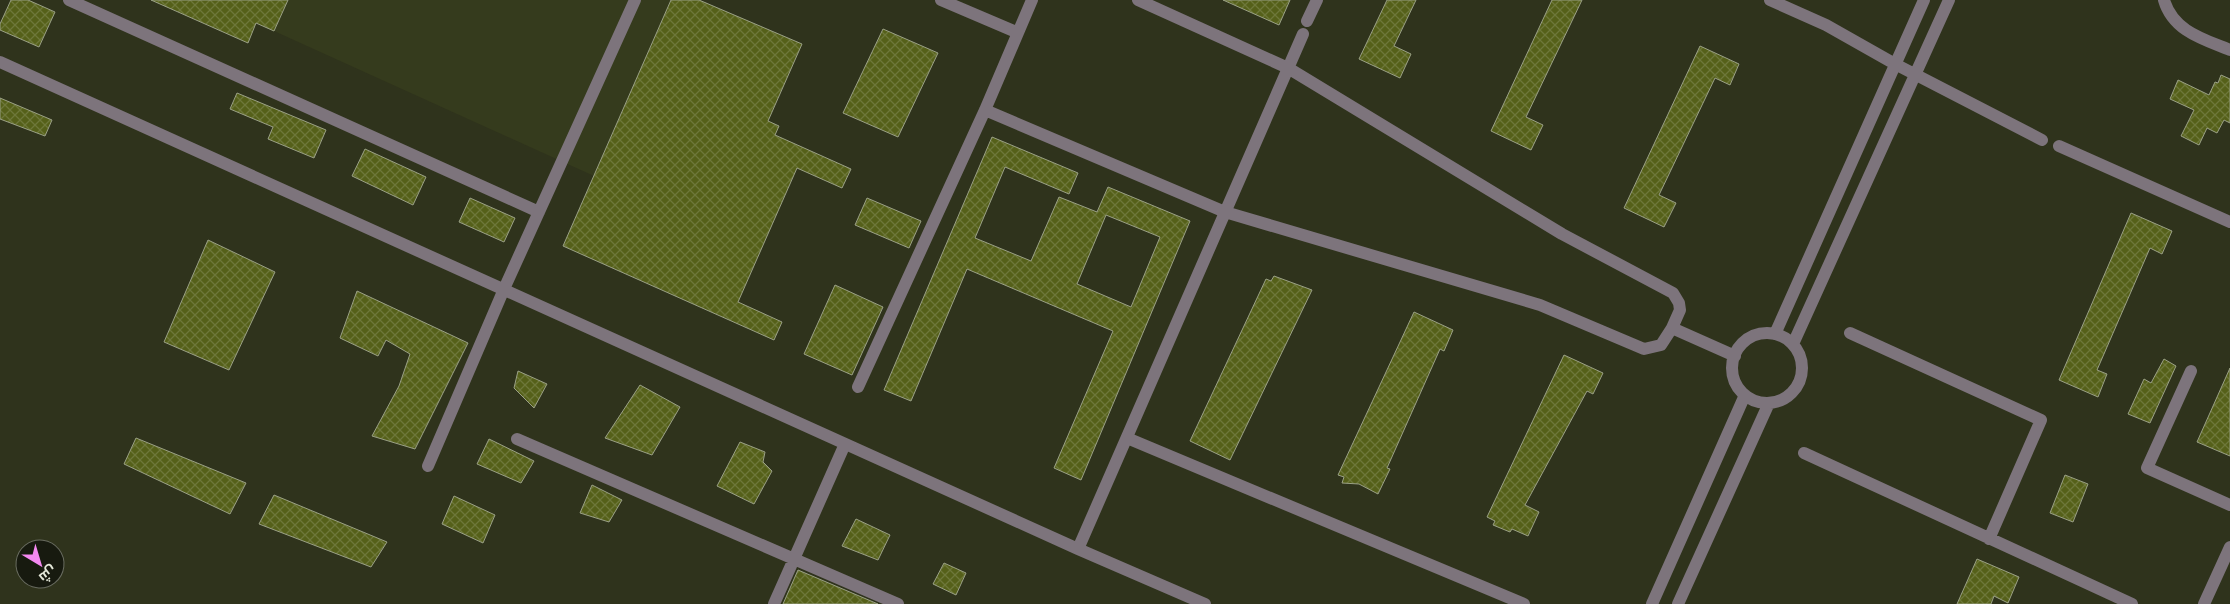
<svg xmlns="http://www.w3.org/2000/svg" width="2230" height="604" viewBox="0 0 2230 604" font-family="'Asap Condensed',Cairo,sans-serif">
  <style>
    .built { fill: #353b1d }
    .building { fill: url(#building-cross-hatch); stroke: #9aa085; fill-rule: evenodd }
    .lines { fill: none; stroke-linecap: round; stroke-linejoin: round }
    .minor { stroke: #7d747c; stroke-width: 12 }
  </style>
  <defs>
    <pattern id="building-cross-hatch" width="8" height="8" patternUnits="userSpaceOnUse" patternTransform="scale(1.25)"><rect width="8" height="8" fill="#556019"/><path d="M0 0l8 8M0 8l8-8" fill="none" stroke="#6d773a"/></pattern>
  </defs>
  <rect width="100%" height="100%" fill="#2f331c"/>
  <!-- built -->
  <path class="built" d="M288,0H671L594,176L274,31Z"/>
  <!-- building -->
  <path class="building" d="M11,0H28L55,12L39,47L0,30V24Z
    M151,0H288L274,31L256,23L248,43Z
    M671,0H699L802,44L768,121L779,126L775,135L851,169L842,188L797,168L738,302L782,322L774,340L563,246Z
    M1223,0H1290L1279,25Z
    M1387,0H1416L1394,46L1411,54L1400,78L1359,59Z
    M1552,0H1582L1526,117L1543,125L1531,150L1491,131Z
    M883,29L938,53L898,137L843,113Z
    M1700,46L1739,64L1730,85L1715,78L1659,195L1676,203L1664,227L1624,208Z
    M2221,75L2230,79V123L2224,120L2217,133L2207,128L2199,145L2181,136L2194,110L2170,99L2178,80L2209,95L2215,82L2218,83Z
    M237,93L326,130L314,158L268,139L273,127L230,109Z
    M0,98L52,120L45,136L0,119Z
    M992,137L1078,173L1069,194L1005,167L975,238L1031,261L1059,197L1097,212L1108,187L1190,221L1081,480L1054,468L1113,331L967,269L911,401L884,390ZM1106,215L1160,237L1131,307L1077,284Z
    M365,149L426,177L413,205L352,176Z
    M470,198L515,218L504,242L459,222Z
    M867,198L921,221L909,248L855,225Z
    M2131,213L2172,231L2162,254L2150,248L2097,370L2107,374L2098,397L2059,380Z
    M208,240L275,272L229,370L164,342Z
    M1274,276L1312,290L1230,460L1190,441L1266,279L1271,281Z
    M835,285L883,307L852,375L804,354Z
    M357,291L468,343L415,449L372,436L399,386L410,354L386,340L378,356L340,338Z
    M1414,312L1453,330L1444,351L1440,349L1387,468L1390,469L1378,494L1359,484L1342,483L1344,477L1338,475Z
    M1564,355L1603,373L1593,394L1587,391L1525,505L1539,512L1528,536L1512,529L1510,532L1493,525L1495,521L1487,517Z
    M2164,359L2176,366L2150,423L2128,414L2144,379L2151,383Z
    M2230,368V456L2197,442Z
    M518,371L547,384L534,408L514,388Z
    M640,385L680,407L652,455L605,438Z
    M136,438L246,483L230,514L124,464Z
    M489,439L534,461L521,483L477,464Z
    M740,442L765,452L763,462L772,471L754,504L717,486Z
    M2065,475L2088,484L2073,522L2050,513Z
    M592,485L622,500L609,522L580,513Z
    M274,495L387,542L371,567L259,524Z
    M454,496L495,515L483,543L442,524Z
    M856,519L890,535L878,560L842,546Z
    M1977,559L2019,577L2008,603L1994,596L1991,604H1957Z
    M944,563L966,573L956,595L933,584Z
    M798,570L878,604H783Z"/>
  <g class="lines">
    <!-- minor -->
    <path class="minor" d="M69,0L539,212
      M941,0L1016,32
      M1770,0L1826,25L1895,64L2042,140
      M2164,0C2173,31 2203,39 2230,50
      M1307,21L1317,0
      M0,62L1078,549L1205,604
      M985,110L1225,212L1540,305L1644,349L1661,345L1672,328L1680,310L1679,303L1673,293L1562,234L1288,68L1138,0
      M2059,146L2230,222
      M1672,328L1735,356
      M1850,333L2041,420L1989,539
      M1732 368a35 35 0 1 1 70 0a35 35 0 1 1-70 0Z
      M1775,334L1924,0
      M1793,344L1949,0
      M2191,371L2147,468L2230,505
      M858,387L985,110L1032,0
      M1127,438L1524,604
      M517,439L898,604
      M1804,453L2132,604
      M428,466L504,289L635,0
      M1078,549L1303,34
      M774,604L845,444
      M1652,604L1745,395
      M1678,604L1769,403
      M2204,604L2230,547"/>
  </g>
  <!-- north arrow -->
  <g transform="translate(40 564) rotate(142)"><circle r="24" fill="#171a0f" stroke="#696c60"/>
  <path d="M0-4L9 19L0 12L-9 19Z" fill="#f489f0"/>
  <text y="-8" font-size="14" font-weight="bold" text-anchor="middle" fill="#e4e8d9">ش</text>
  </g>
</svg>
